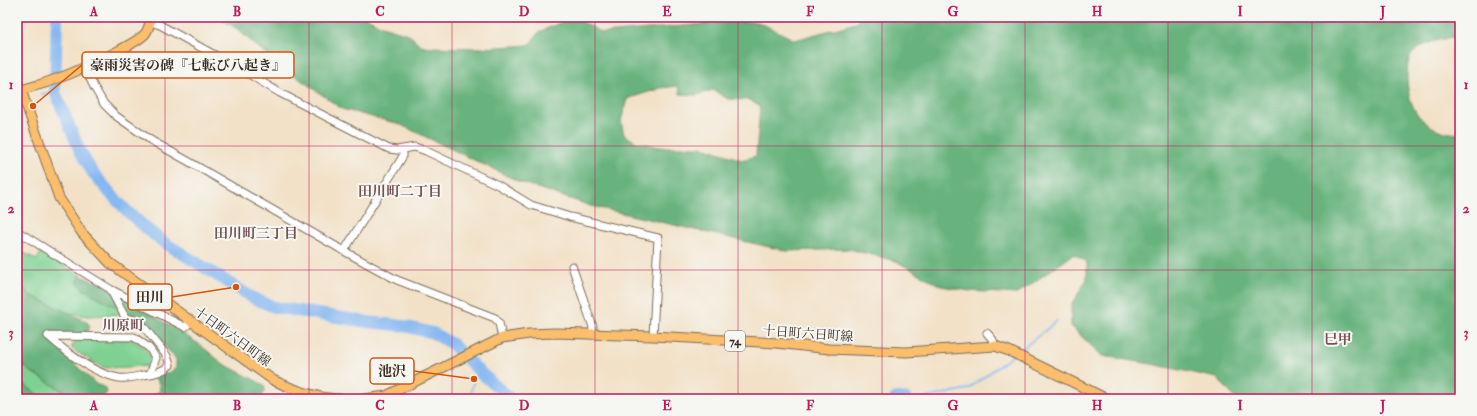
<svg xmlns="http://www.w3.org/2000/svg" width="1477" height="416" viewBox="0 0 1477 416" font-family="'IM FELL Double Pica','Noto Serif JP',serif">
  <style>
    .green { fill: #7fd193; stroke: #5d7e58 }
    .forest { fill: #67b37d; stroke: #516e4e; fill-rule: evenodd }
    .lines { fill: none; stroke-linecap: round; stroke-linejoin: round }
    .stream { stroke: #84b6f1; stroke-width: 2 }
    .river { stroke: #84b6f1; stroke-width: 12 }
    .minor-casing { stroke: #7b6a59; stroke-width: 9 }
    .major-casing { stroke: #7b6a59; stroke-width: 11 }
    .minor { stroke: #fff; stroke-width: 7 }
    .major { stroke: #fabe6d; stroke-width: 9 }
    .grid { fill: none; stroke: #c2185b; stroke-width: 1; stroke-opacity: 0.55 }
    .labels { text-anchor: middle; stroke-width: 4; stroke-linejoin: round; paint-order: stroke }
    .shield { fill: #f6f6f2; stroke: #73675e; stroke-width: 1 }
    .shield-label { font-size: 12px; font-weight: bold; fill: #3b2a1e }
    .street-label { font-size: 13px; fill: #3b2a1e; stroke: #f6f6f2 }
    .neighbourhood-label { font-size: 14px; font-weight: bold; fill: #745256; stroke: #f6f6f2 }
    .leader { fill: none; stroke: #d7540e; stroke-width: 1.5 }
    .callout-dot { fill: #d7540e; stroke: #f6f6f2; stroke-width: 1.5 }
    .callout { fill: #f6f6f2; stroke: #d7540e; stroke-width: 1.5 }
    .callout-label { font-size: 14px; text-anchor: middle; font-weight: bold; fill: #3b2a1e }
    .neatline { fill: none; stroke: #c2185b; stroke-width: 1.5 }
    .grid-label { font-size: 13px; text-anchor: middle; font-weight: bold; fill: #c2185b }
  </style>
  <rect width="100%" height="100%" fill="#f6f6f2"/>
  <filter id="ink" filterUnits="userSpaceOnUse"><feTurbulence type="fractalNoise" baseFrequency=".025" numOctaves="2"/><feDisplacementMap in="SourceGraphic" scale="8" xChannelSelector="R" yChannelSelector="G"/><feConvolveMatrix kernelMatrix="1 2 1 2 8 2 1 2 1" color-interpolation-filters="sRGB"/></filter>
  <filter id="wash" filterUnits="userSpaceOnUse"><feTurbulence type="fractalNoise" baseFrequency=".012" numOctaves="4" result="noise"/><feDisplacementMap in="SourceGraphic" scale="16" xChannelSelector="R" yChannelSelector="G"/><feGaussianBlur stdDeviation="0.9" result="paint"/><feColorMatrix in="noise" values="0 0 0 0 0 0 0 0 0 0 0 0 0 0 0 0 0 1.4 0 .05"/><feComposite in="paint" operator="in"/></filter>
  <g filter="url(#wash)">
    <rect width="100%" height="100%" fill="#f2e1c7"/>
    <!-- green -->
    <path class="green" d="M17,249L37,260L41,252L79,275L78,283L124,312L116,315L87,316L69,313L30,295L17,281Z
      M78,339H133L148,351L150,356L151,363L147,366L108,368L100,366L72,349V346Z
      M17,359L28,370L76,399H44L22,383L17,381Z"/>
    <!-- forest -->
    <path class="forest" d="M218,17H365L382,26L408,34L423,47L483,48L529,45L539,32L573,17L603,33L728,22H758L795,40L856,23L860,17H1460V35C1444,40 1425,40 1412,54C1407,60 1407,72 1407,80C1409,114 1426,132 1460,134V399H1236L1217,378L1152,364L1102,356L1071,326V306L1087,279V262L1074,254L1017,294L970,291L941,286L896,261L849,249L787,251L591,206L520,182L399,124L342,109L273,60L237,29ZM678,86L680,94L697,95L713,90L728,99L750,100L760,107L756,156L742,160L703,147H659L636,142L624,135L621,121L627,99L661,88Z
      M79,275L109,288L199,344L222,363L264,385L265,390L261,399H177L168,397L164,399H146L160,391L159,384L153,375L156,373H169L176,368V359L143,322L83,289L78,283Z
      M17,281L30,295L86,321L90,326L88,331L70,338L59,336L51,342L96,384L106,388L107,393L99,399H76L28,370L17,359Z
      M17,381L22,383L44,399H22L17,395Z"/>
    <g class="lines">
      <!-- stream -->
      <path class="stream" d="M41,94L55,92
        M1017,353L1057,321
        M469,399L474,379L481,373
        M920,399L968,389L1012,356"/>
      <!-- river -->
      <path class="river" d="M57,17L55,92L80,151L93,173L111,194L128,212L147,229L162,241L253,298L274,307L368,322L404,326L433,333L452,344L481,373L511,399
        M895,399L898,398L906,399"/>
    </g>
  </g>
  <g filter="url(#ink)">
    <g class="lines">
      <!-- minor casing -->
      <g class="minor-casing">
        <path id="minor" d="M150,22L160,25L244,71L280,93L389,149L397,150L415,147L426,151L498,185L531,205L570,217L658,238L653,336
          M85,68L94,87L104,104L116,116L152,141L186,160L344,251L397,280L495,318L499,323L502,338
          M17,78L21,90
          M17,231L110,289L185,327L191,322
          M344,251L403,156V150
          M572,266L593,327L592,335
          M987,333L993,340L995,346
          M48,336C66,352 95,374 119,378C127,379 136,377 144,375C153,374 163,372 170,365L167,356L144,327L138,322L125,317L110,289
          M48,336L134,337L149,348L156,358L150,374"/>
      </g>
      <!-- major casing -->
      <g class="major-casing">
        <path id="major" d="M17,90H21L59,198L82,233L110,263L273,380C294,390 315,398 339,399
          M21,90C56,81 87,68 118,51C127,46 138,41 145,34C149,29 150,23 151,17
          M364,399L386,396L502,338L529,334L555,333L653,336L777,343L829,349L906,352L995,346L1009,351L1107,399"/>
      </g>
      <!-- minor -->
      <use href="#minor" class="minor"/>
      <!-- major -->
      <use href="#major" class="major"/>
    </g>
  </g>
  <!-- grid -->
  <path class="grid" d="M165,17V399M309,17V399M452,17V399M595,17V399M738,17V399M882,17V399M1025,17V399M1168,17V399M1312,17V399M17,146H1460M17,270H1460"/>
  <g class="labels">
    <!-- shield labels -->
    <rect class="shield" x="725" y="331" width="20" height="20" rx="3"/>
    <g class="shield-label">
      <text x="735" y="345">74</text>
    </g>
    <!-- street labels -->
    <g class="street-label">
      <text transform="translate(808 333) rotate(4)" y="5">十日町六日町線</text>
      <text transform="translate(233 336) rotate(36)" y="5">十日町六日町線</text>
    </g>
    <!-- neighbourhood labels -->
    <g class="neighbourhood-label">
      <text x="400" y="196">田川町二丁目</text>
      <text x="256" y="238">田川町三丁目</text>
      <text x="123" y="330">川原町</text>
      <text x="1338" y="344">巳甲</text>
    </g>
  </g>
  <!-- callouts -->
  <path class="leader" d="M33 106L82 65M236 287L172 297M474 379L414 371"/>
  <g class="callout-dot">
    <circle cx="33" cy="106" r="4"/>
    <circle cx="236" cy="287" r="4"/>
    <circle cx="474" cy="379" r="4"/>
  </g>
  <g class="callout">
    <rect x="82" y="52" width="212" height="26" rx="4"/>
    <rect x="128" y="284" width="44" height="26" rx="4"/>
    <rect x="370" y="358" width="44" height="26" rx="4"/>
  </g>
  <g class="callout-label">
    <text x="188" y="70">豪雨災害の碑『七転び八起き』</text>
    <text x="150" y="302">田川</text>
    <text x="392" y="376">池沢</text>
  </g>
  <!-- margin -->
  <rect width="1477" height="416" fill="none" stroke="#f6f6f2" stroke-width="44"/>
  <rect x="22" y="22" width="1433" height="372" class="neatline"/>
  <g class="grid-label">
    <text x="94" y="16">A</text>
    <text x="237" y="16">B</text>
    <text x="380" y="16">C</text>
    <text x="524" y="16">D</text>
    <text x="667" y="16">E</text>
    <text x="810" y="16">F</text>
    <text x="953" y="16">G</text>
    <text x="1097" y="16">H</text>
    <text x="1240" y="16">I</text>
    <text x="1383" y="16">J</text>
    <text x="11" y="89">1</text>
    <text x="1466" y="89">1</text>
    <text x="11" y="213">2</text>
    <text x="1466" y="213">2</text>
    <text x="11" y="337">3</text>
    <text x="1466" y="337">3</text>
    <text x="94" y="410">A</text>
    <text x="237" y="410">B</text>
    <text x="380" y="410">C</text>
    <text x="524" y="410">D</text>
    <text x="667" y="410">E</text>
    <text x="810" y="410">F</text>
    <text x="953" y="410">G</text>
    <text x="1097" y="410">H</text>
    <text x="1240" y="410">I</text>
    <text x="1383" y="410">J</text>
  </g>
</svg>
